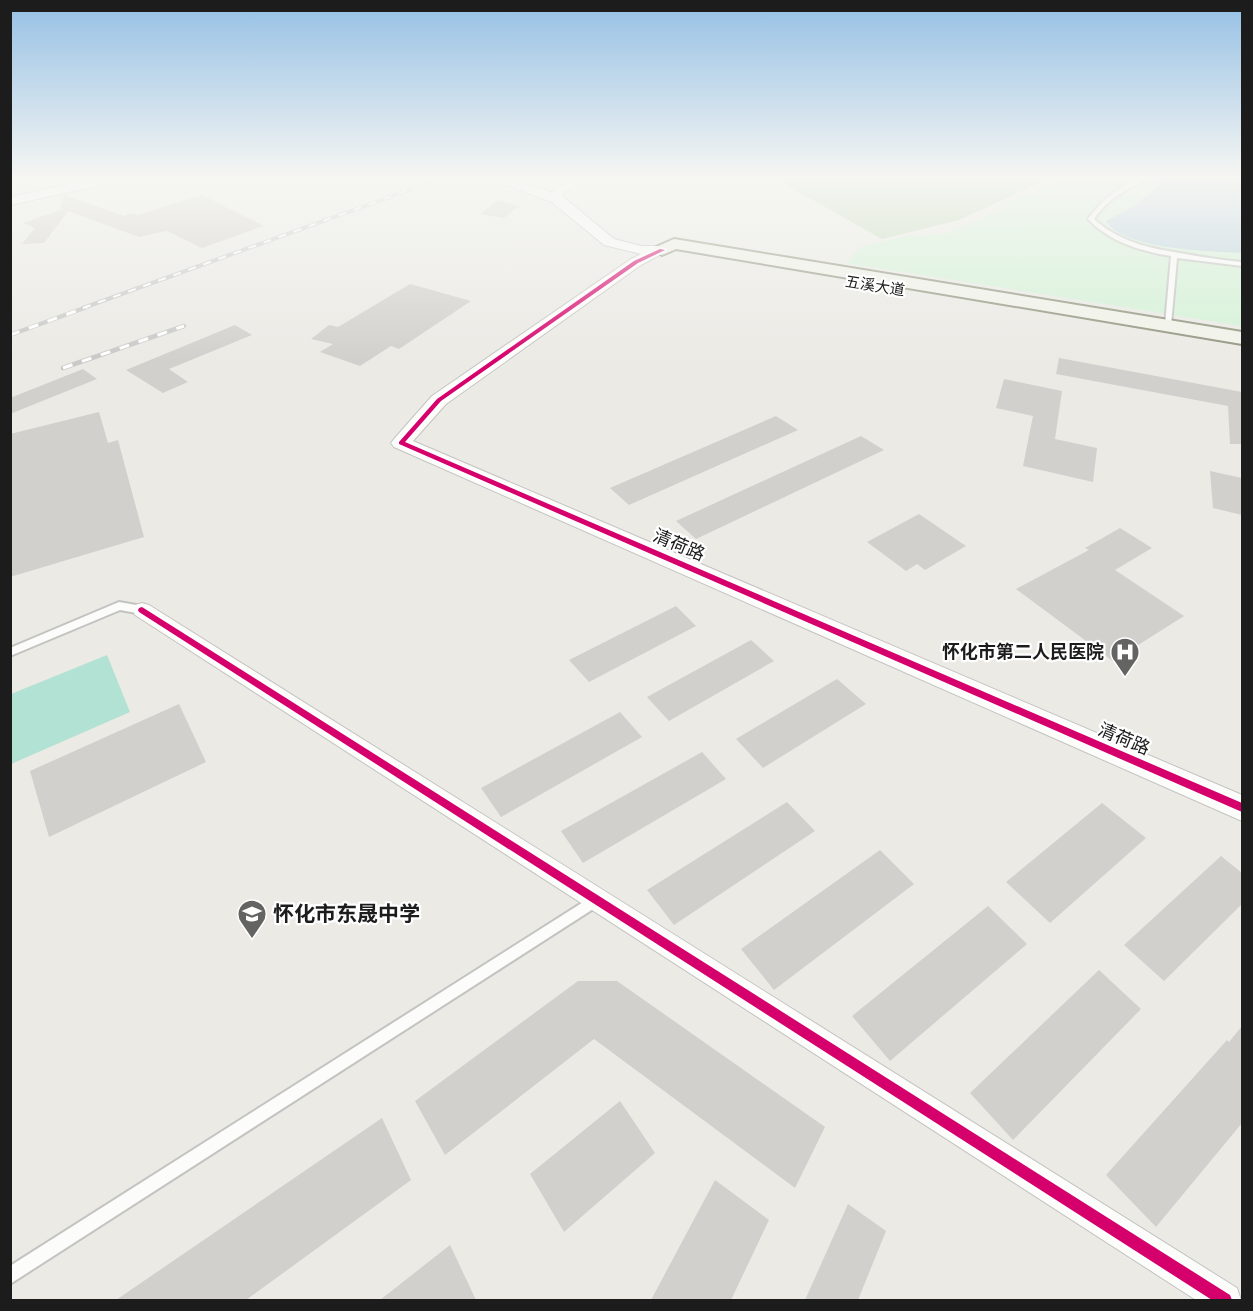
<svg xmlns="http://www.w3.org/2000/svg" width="1253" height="1311" viewBox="0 0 1253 1311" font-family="Jost,'Noto Sans SC',sans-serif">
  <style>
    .forest { fill: #c2daba }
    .park { fill: #d3f2d6 }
    .pitch { fill: #b1e2d3 }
    .water { fill: #b9d2de }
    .building { fill: #d2d0cc }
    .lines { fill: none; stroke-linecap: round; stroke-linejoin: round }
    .service-casing { stroke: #c3c3c1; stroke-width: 4 }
    .minor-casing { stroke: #c3c3c1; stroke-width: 2 }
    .tertiary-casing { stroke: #c3c3c1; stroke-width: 2 }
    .secondary-casing { stroke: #90947e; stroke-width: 4 }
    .service { fill: #fcfcfb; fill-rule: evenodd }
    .minor { fill: #fcfcfb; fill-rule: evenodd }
    .tertiary { fill: #fcfcfb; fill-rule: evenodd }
    .secondary { fill: #f1f2e9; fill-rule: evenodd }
    .rail-far1-casing { stroke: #c9c9c8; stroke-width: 4 }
    .rail-casing { stroke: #c9c9c8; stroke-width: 4.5 }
    .rail-far1 { stroke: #fff; stroke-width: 2; stroke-dasharray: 8; stroke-linecap: butt }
    .rail { stroke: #fff; stroke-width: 3; stroke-dasharray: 10; stroke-linecap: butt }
    .cycleway-casing { stroke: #fff; stroke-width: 4 }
    .cycleway { fill: #d6006c; fill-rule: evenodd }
    .labels { text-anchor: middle; stroke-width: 4.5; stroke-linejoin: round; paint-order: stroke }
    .far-street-label { font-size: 15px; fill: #1c1c1c; stroke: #fff }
    .street-label { font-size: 18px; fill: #1c1c1c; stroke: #fff }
    .poi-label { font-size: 18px; font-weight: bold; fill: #1c1c1c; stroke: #fff; text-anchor: end }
    .near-poi-label { font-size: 21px; font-weight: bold; fill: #1c1c1c; stroke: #fff; text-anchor: start }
  </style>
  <rect width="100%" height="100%" fill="#ebeae5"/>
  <!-- forest -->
  <path class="forest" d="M772,177H1052L959,220L882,239Z"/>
  <!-- park -->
  <path class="park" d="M1070,177H1242V326L846,263L860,247L906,236L948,233L1006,207L1004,202Z"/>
  <!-- pitch -->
  <path class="pitch" d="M107,655L130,712L11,764V694Z"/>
  <!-- water -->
  <path class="water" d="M1242,177V253C1211,251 1123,250 1106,221L1133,207L1160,185V180L1164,178Z"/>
  <!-- building -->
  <path class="building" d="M64,195L124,216L131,213L137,215L202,195L264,226L202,248L167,231L139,237L68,211L44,243L22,244L35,228L23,223L63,209L60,207Z
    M498,200L519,206L504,218L480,214Z
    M410,284L471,301L399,349L391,346L360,366L320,352L333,344L311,339L329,325L338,327Z
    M235,325L252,335L169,369L188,382L163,393L126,370Z
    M1059,358L1242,392V444H1230L1228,406L1056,374Z
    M83,369L97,379L10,414V398Z
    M1004,379L1062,391L1055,439L1097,448L1093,482L1023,466L1033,416L996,408Z
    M99,412L108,443L118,440L144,537L10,577V434Z
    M776,416L798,430L629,505L610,488Z
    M861,436L884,450L696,539L676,521Z
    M1210,471L1242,478V515L1213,508Z
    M919,514L966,546L925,570L917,564L906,571L867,542Z
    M1120,528L1152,548L1115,570L1184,616L1113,661L1016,589L1089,550L1085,548Z
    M676,606L696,626L589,682L569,660Z
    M751,640L774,661L669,721L647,697Z
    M837,679L866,704L763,768L736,739Z
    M179,704L206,762L49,837L30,771Z
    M620,712L642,737L501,817L481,788Z
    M702,752L726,779L583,863L561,831Z
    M787,802L815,831L674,925L647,890Z
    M1102,803L1146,838L1050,923L1006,882Z
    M880,850L914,884L774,990L741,949Z
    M1221,856L1242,873V904L1164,981L1124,945Z
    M988,906L1027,944L890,1061L852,1016Z
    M1099,970L1141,1009L1013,1140L970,1093Z
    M578,981H617L825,1127L795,1188L594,1039L445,1155L415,1101Z
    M1242,1026V1123L1156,1227L1106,1175L1227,1040L1229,1042Z
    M620,1101L655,1153L564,1232L530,1174Z
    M382,1118L411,1180L246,1300H116Z
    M715,1180L769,1220L731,1300H651Z
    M848,1204L886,1231L858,1300H805Z
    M450,1245L476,1300H380Z"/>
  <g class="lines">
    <!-- service casing -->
    <g class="service-casing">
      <path id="service" d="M1141,177H1148C1125,192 1111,195 1094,219C1117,240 1144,247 1174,252C1196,256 1219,260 1242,262V266L1177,258L1171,325L1168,327L1165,325L1171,256C1140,251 1110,242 1088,219C1102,199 1119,187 1141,177Z
        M119,602L142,606L147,610L142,614L120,610L10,656V648Z
        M596,894L601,896L603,900L601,904L10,1284V1266Z"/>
    </g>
    <!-- minor casing -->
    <g class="minor-casing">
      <path id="minor" d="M576,177H588L562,194L561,201H553V191Z
        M142,603L149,605L1237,1288L1241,1300H1196L135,615L133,610L135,605Z"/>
    </g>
    <!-- tertiary casing -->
    <g class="tertiary-casing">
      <path id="tertiary" d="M102,177H125L119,181L10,205V197Z
        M501,177H509L562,196L614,239L641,246H662L669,250L641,265L446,404L413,441L1242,795V821L394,447L391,443L394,439L432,396L631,259L641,254L604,245L552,202L501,183L499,180Z"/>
    </g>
    <!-- secondary casing -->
    <g class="secondary-casing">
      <path id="secondary" d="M674,239L1242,332V344L676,249L662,255L654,250L656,247Z"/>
    </g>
    <!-- service -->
    <use href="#service" class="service"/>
    <!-- minor -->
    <use href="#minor" class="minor"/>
    <!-- tertiary -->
    <use href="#tertiary" class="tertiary"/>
    <!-- secondary -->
    <use href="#secondary" class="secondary"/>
    <!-- rail-far1 casing -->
    <g class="rail-far1-casing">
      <path id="rail-far1" d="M83,308L445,177"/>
    </g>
    <!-- rail casing -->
    <g class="rail-casing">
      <path id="rail" d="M10,335L87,307
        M63,368L184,326"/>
    </g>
    <!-- rail-far1 -->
    <use href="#rail-far1" class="rail-far1"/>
    <!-- rail -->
    <use href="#rail" class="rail"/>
    <!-- cycleway casing -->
    <g class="cycleway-casing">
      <path id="cycleway" d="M660,249L665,250L638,263L441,401L405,442L1242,803V812L399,444V442L437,399L634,261Z
        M142,607L1230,1295L1232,1300H1212L139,612L138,610L139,608Z"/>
    </g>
    <!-- cycleway -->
    <use href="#cycleway" class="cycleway"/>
  </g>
  <!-- sky -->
  <linearGradient id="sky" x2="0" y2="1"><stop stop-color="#95c0e4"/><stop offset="0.49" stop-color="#f6f6f3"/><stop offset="1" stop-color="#f6f6f3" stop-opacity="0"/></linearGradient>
  <rect width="1253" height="361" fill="url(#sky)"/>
  <!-- icons -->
  <defs>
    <g id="hospital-pin" transform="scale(1.5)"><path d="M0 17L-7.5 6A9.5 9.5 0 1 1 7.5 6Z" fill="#646462" stroke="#fff"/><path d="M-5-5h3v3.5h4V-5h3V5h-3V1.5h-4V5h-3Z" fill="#fff"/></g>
    <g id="school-pin" transform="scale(1.5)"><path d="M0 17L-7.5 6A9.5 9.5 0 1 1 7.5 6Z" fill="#646462" stroke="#fff"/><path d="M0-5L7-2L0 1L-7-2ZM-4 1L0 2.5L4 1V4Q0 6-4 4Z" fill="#fff"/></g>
  </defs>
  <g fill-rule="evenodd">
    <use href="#hospital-pin" x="1125" y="652"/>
    <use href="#school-pin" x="252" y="914"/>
  </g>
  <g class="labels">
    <!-- far-street labels -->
    <g class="far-street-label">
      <text transform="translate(875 286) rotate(9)" y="5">五溪大道</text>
    </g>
    <!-- street labels -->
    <g class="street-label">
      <text transform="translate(679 545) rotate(23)" y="6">清荷路</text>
      <text transform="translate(1124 739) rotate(23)" y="6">清荷路</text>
    </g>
    <!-- poi labels -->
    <g class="poi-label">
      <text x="1104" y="658">怀化市第二人民医院</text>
    </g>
    <!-- near-poi labels -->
    <g class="near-poi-label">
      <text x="273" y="921">怀化市东晟中学</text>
    </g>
  </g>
  <!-- border -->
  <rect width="1253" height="1311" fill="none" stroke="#1c1c1c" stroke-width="24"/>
</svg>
